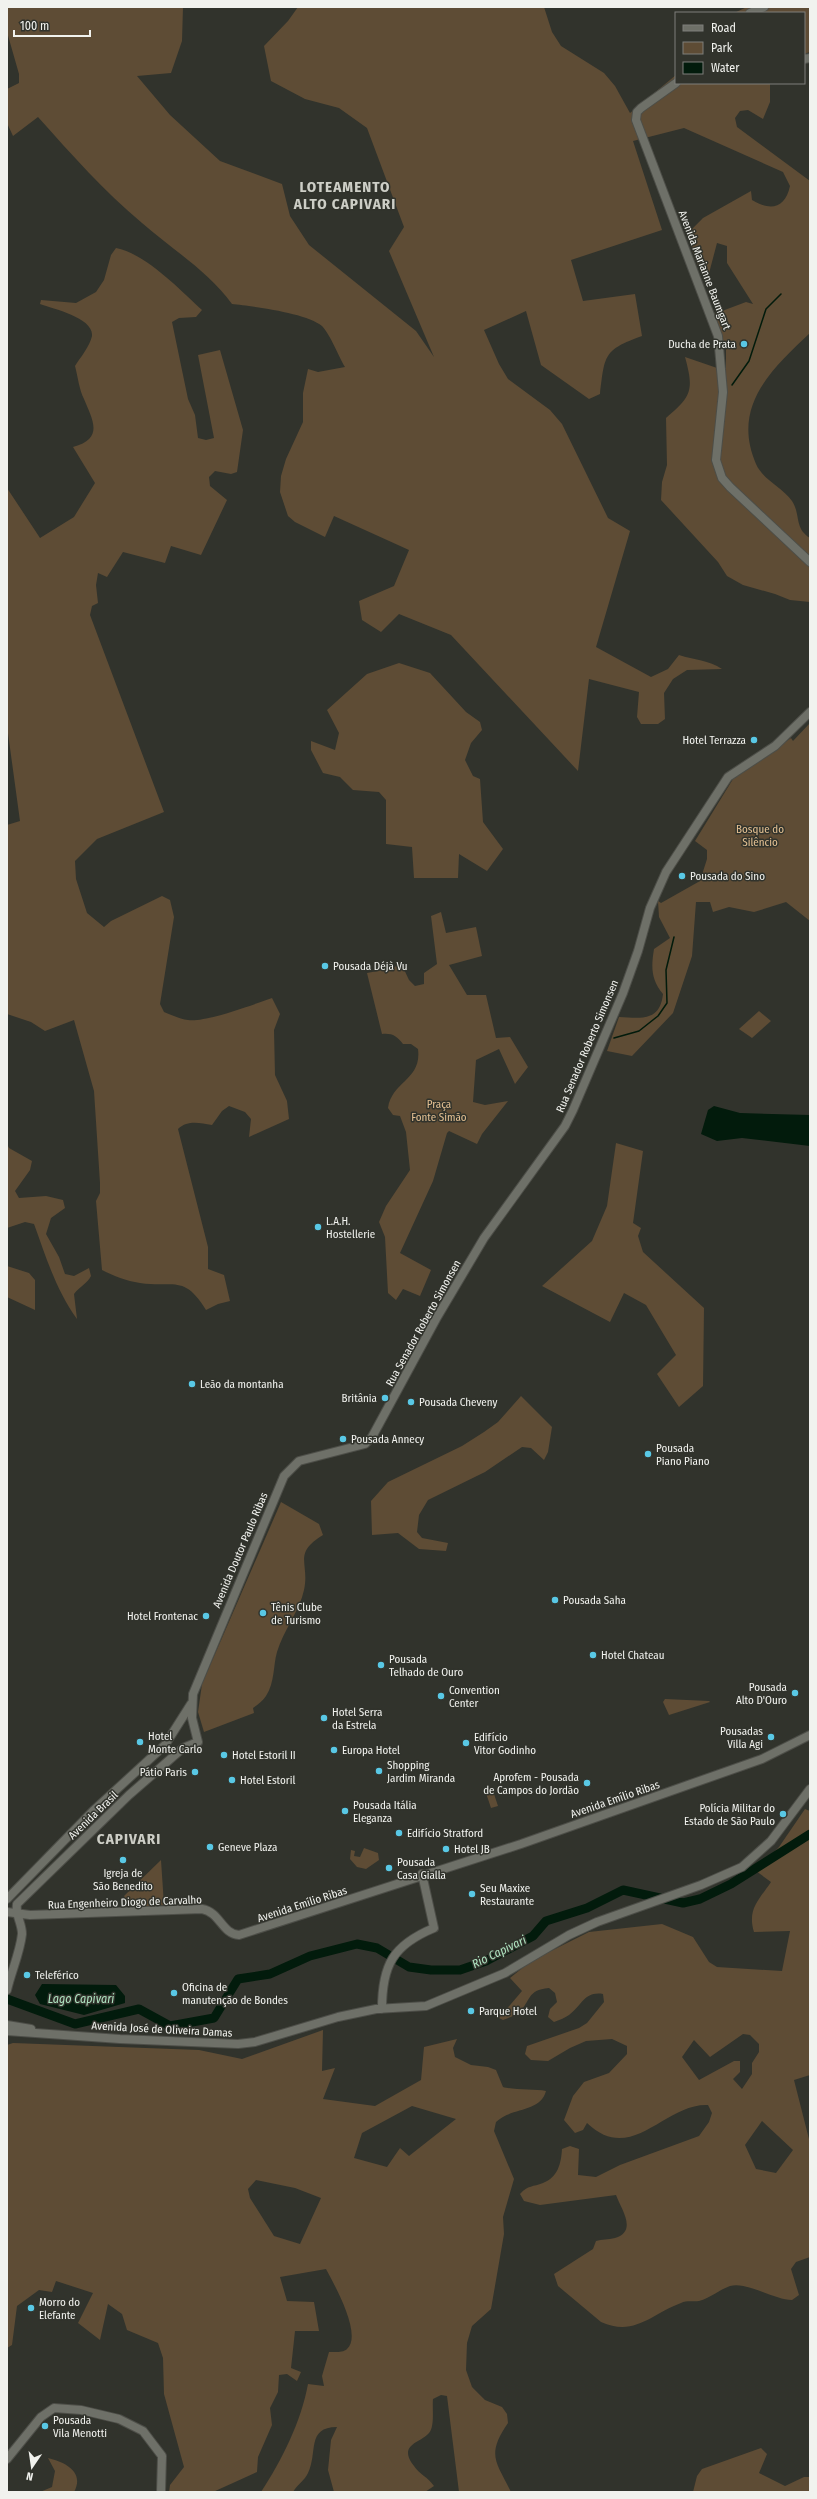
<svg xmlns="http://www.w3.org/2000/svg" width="817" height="2499" viewBox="0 0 817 2499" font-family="'Fira Sans Condensed',sans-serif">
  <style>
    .green { fill: #5e4c35; fill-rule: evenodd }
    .water { fill: #021b0c }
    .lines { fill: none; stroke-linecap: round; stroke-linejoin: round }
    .stream { stroke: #021b0c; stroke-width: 1.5 }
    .river { stroke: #021b0c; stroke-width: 9 }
    .secondary-casing { stroke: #4d4e48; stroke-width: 10 }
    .secondary { stroke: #6e7068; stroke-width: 8 }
    .poi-dot { fill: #59c8e5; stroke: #31332c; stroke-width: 1.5 }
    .labels { text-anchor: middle; stroke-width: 3; stroke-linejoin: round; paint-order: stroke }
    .street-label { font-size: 11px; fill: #f1f2ee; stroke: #31332c }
    .poi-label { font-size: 11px; fill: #f1f2ee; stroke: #31332c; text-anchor: start }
    .park-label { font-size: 11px; fill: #e4c092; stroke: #31332c }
    .water-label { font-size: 12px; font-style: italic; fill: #afe4c1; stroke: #31332c }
    .district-label { font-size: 15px; font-weight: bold; letter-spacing: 1px; fill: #cdcec6; stroke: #31332c }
  </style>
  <rect width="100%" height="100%" fill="#31332c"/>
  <!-- green -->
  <path class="green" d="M7,7H183L182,41L171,73L137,76L170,115L220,161L282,184L290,216L309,245L416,331L434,357L389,251L404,227L367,128L339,108L305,99L271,81L264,46L288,21L298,7H544L552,32L561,46L604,73L615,86L630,113L676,75V83H770V102L763,119L748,110L740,111L735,118L737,127L810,181V333C772,369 731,406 756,464C763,480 782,487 792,501C801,515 794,528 810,538V602L790,600L775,594L743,585L727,576L718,562L661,500L662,482L667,465L666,418C692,396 694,390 685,357L720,369L726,368V349L714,314L746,302L753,304L727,263V246L717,243L708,277C694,266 690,247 691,230L703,218L751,191L752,200C770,211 785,209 790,186L783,172L684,128L633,141L662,230L571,260L583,301L635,294L642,336C603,350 605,355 600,394L589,399L541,365L526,311L484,330L499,364L508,379L550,410L562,424L608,518L630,531L596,647L651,677L668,669L679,655C694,660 709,660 722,669L687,670L673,679L664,693L665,719L658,724H641L637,717L639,692L589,679L578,771L451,635L399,614L381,632L362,620L359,601L394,586L409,550L334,516L325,537L295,522L288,516L280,492L281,476L286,459L303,422V393L308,369L318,372L345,367C339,357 330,334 322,326C307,313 252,306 232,304C208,271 173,250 142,223C104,191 71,154 38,117L13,136L7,123V89L19,83V74L7,32Z
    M747,7H810V52L804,54V13H734Z
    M116,248C146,254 179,289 202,310L196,317L179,318L172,322L188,399L195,415L198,438L206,440L214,438L198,355L220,350L243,430L237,472L231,474L215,471L209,477L210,486L227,500L201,555L171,546L165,563L123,552L107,577L98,573L96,585L98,603L92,606L90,615L164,812L97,839L75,861L76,879L87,913L104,927L111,921L162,896L170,900L174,917L160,1004L164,1012C171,1015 180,1019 188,1020C204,1023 255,1004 272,998L280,1014L274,1030L275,1075L287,1101L289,1119L249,1137L251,1119L245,1112L229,1106L222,1111L212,1125C199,1123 188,1120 178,1129L208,1247V1269L224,1275L230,1301L218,1304L206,1310C184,1274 174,1288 140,1283C126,1281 114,1276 102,1270L96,1201L100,1193V1183L94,1091L74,1020L45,1031L31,1022L7,1014V825L20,821L7,726V488L40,538L74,517L95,483L73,447C104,438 93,421 84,399C79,389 78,377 75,366C80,358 90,346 92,336C94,318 54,309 40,304L41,300L76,303L96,292L104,280L111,255Z
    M399,663L430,673L466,712L480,722L482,730L471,743L465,760L473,776L480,779L483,822L503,849L487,871L459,854L458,878H414L412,847L386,844V800L379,792L353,790L340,777L323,773L311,750V741L335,750L339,733L327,710L367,674Z
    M810,723V921L786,902L754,912L729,907L713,912L710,902H696L692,956L673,1013L632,1056L607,1051L619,1017C641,1018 660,1022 663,994C651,980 651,967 654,949L670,938L659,917L658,901L661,903L700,881L707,859V850L695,841L733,779L791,738L793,741Z
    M441,912L446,933L476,927L482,956L449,965L467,995H486L496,1038L510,1037L528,1067L515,1084L499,1049L476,1060L473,1102L485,1105L508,1101L482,1134L477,1144L449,1131L447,1133L433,1181L400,1253L431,1270L420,1296L403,1289L396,1300L388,1293L385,1237L379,1222L386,1206L410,1170L406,1132L400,1116L393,1115L388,1108C392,1081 422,1080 418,1049L411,1044H403C397,1036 392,1033 382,1034L367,973L393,968L401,963L409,980L415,986L424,984V973L437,964L431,916Z
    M759,1011L771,1021L752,1038L739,1029Z
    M616,1143L643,1151L633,1223L641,1228L638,1236L643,1252L704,1308L703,1386L679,1407L657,1374L676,1355L646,1305L624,1293L610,1322L542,1286L592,1241L607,1206Z
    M7,1144L9,1148L32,1161L30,1170L15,1191L19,1198L46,1196L63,1200L65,1208L51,1218L46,1234L59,1257L65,1274L74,1276L89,1268L91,1276C87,1284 80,1286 74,1294L77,1319C56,1290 46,1257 34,1224L25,1222L7,1228Z
    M7,1266L29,1273L35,1280V1310L7,1297Z
    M521,1396L552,1427L548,1452L544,1460L531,1448L522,1447L485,1472L428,1500L419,1515L417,1532L422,1538L448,1543L446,1551L419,1549L398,1533L372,1535L371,1501L388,1482L462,1446L484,1432L498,1422Z
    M281,1502L319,1524L323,1535C292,1554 310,1563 304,1590C300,1610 283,1631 277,1652C273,1666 275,1682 266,1696C263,1701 257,1705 253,1708L254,1713L204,1732L198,1712L202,1684Z
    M665,1699L709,1701L710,1702L669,1715L663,1702Z
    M492,1788L498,1806L491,1808L485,1790Z
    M805,1809L810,1811V2075L794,2080L810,2143V2257L796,2262L791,2269L799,2295L792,2300C774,2300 746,2281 730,2286C719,2290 710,2298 699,2301C693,2302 687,2300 681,2303C651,2314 635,2337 601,2322L558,2286L554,2274L593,2249L596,2241C602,2239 608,2240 615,2238C638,2231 621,2209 616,2195L540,2205L524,2201L520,2194C528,2185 533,2187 543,2183C558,2177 561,2164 562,2149L570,2146L579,2149L578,2175L596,2177L620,2165L699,2136L709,2122L712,2113L708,2105C664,2103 632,2166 587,2123L583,2130L575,2133L564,2120L573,2096L584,2082L609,2073L627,2054V2046L612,2039L586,2041L570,2048L548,2061L531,2060L525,2054L527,2046L579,2028L587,2023L604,2002L603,1994C584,1991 582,2006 569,2015C565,2018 559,2020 554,2022L548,2017L550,2009L557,2002L555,1993L549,1988C526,1990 532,2001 518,2013C514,2016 508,2018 503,2020L499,2018L522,1991L510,1978L531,1961L589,1932L662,1924L693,1937L709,1962L717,1967L782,1971L790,1931L754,1932C747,1909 759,1900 771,1882L756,1871L779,1847ZM743,2034L750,2035L759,2044V2052L752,2063V2074L742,2089L733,2079L740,2072V2061H734L699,2080L682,2057L694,2040L710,2057ZM762,2121L793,2150L776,2173L756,2169L745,2145Z
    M364,1848L378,1853L379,1860L366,1869L357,1867L350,1859L351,1850L355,1851L354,1856L360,1857Z
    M161,1860L164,1905L131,1907L124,1896Z
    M323,2030L322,2071L335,2068L323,2099L375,2106L421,2080L424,2047L457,2039L453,2048L455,2057L471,2065L488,2067L496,2070L503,2087C512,2090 535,2089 546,2091C540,2113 511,2107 496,2122L494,2131L514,2179L503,2217L504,2234L491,2309L472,2326L467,2343L466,2370L472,2387L485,2400L502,2407L507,2414L508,2423C486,2455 496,2461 511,2492H459L447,2396L441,2395L433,2399C432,2408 435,2426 429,2433C421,2443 397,2444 414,2466C419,2474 428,2477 434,2486L425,2492H334L328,2470L331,2440L337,2427C306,2427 318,2453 308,2473C305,2480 297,2485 293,2492H261C282,2460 301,2422 308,2384L324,2386L322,2376L329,2352C334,2352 343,2353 347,2349C363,2335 334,2284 326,2269L280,2277L287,2301L314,2302L319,2331H295L291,2368L301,2372L297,2381L287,2374L279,2375L278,2392L270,2408L272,2425L258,2457L257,2472L213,2492H169L170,2485L184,2467L164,2394L163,2358L158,2343L127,2330L122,2314L108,2304L100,2340L78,2323L93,2293L56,2281L52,2292L39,2290L17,2306L12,2345L7,2348V2045L13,2043L199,2050L242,2059ZM412,2106L456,2119L409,2156L400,2148L387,2167L354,2158L362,2133ZM256,2180L295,2188L321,2198L300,2244L274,2236L250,2198L248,2189Z
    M761,2448L767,2454L759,2473L785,2486L804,2477H810V2492H693L697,2476L702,2469Z
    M48,2458C65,2462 85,2472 74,2492H40L52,2487L55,2471Z"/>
  <!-- water -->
  <path class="water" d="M714,1106L740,1113L810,1115V1146L742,1138L717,1141L701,1134L708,1110Z
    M42,1984L116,1985L125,1996V2003L84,2015L40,2004L35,1995Z"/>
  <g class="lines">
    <!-- stream -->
    <path class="stream" d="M732,385L749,361L766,309L781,294
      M614,1038L639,1031L658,1016L667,1003L666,970L674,937"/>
    <!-- river -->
    <path class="river" d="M7,1999L75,2024L139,2009L170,2026L214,2018L238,1979L270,1974L310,1956L357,1944L377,1948L409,1967L431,1970H460L486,1961L533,1936L546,1921L587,1908L623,1890L683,1903L700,1899L731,1884L810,1834"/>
    <!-- secondary casing -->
    <g class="secondary-casing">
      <path id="secondary" d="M750,13L764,7
        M804,59L810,58
        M676,83L641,108L637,112L636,120L718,336L723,392L716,460L722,478L730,487L810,562
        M7,1899L93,1811L165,1745L191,1704
        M7,1912L30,1915L202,1909C220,1912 222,1934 239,1935L521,1844L688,1785L762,1759L810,1735
        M7,1990C11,1972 20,1953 22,1934C22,1923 15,1915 17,1904L129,1795L183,1748L198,1742L192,1718L193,1694L284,1476L299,1461L365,1444L372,1437L436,1319L484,1238L565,1126L573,1110L623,993L638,951L650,908L666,872L728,777L775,746L810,712
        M382,2009C382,1965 393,1945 434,1928L422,1874
        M7,2025L31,2029
        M7,2031L120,2039L238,2044L255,2042L338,2017L376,2009L426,2006L505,1973L569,1935L597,1922L701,1885L742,1867L771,1841L810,1789
        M7,2459L41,2417L54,2408L81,2410L119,2419L143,2431L162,2456L161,2492"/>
    </g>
    <!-- secondary -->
    <use href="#secondary" class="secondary"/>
  </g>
  <!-- markers -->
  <g class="poi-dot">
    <circle cx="744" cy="344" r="4"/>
    <circle cx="754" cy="740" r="4"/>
    <circle cx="682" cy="876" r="4"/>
    <circle cx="325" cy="966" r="4"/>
    <circle cx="318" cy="1227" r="4"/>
    <circle cx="192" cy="1384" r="4"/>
    <circle cx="385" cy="1398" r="4"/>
    <circle cx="411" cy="1402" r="4"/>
    <circle cx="343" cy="1439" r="4"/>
    <circle cx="648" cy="1454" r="4"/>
    <circle cx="555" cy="1600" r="4"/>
    <circle cx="263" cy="1613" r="4"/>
    <circle cx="206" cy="1616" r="4"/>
    <circle cx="593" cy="1655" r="4"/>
    <circle cx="381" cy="1665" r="4"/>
    <circle cx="795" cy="1693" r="4"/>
    <circle cx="441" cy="1696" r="4"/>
    <circle cx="324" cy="1718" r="4"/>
    <circle cx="771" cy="1737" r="4"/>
    <circle cx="140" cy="1742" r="4"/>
    <circle cx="466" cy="1743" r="4"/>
    <circle cx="334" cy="1750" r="4"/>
    <circle cx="224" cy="1755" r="4"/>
    <circle cx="379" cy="1771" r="4"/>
    <circle cx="195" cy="1772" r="4"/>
    <circle cx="232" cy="1780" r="4"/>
    <circle cx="587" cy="1783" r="4"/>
    <circle cx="345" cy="1811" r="4"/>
    <circle cx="783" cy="1814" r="4"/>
    <circle cx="399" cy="1833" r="4"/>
    <circle cx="210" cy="1847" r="4"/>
    <circle cx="446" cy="1849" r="4"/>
    <circle cx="123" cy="1860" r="4"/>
    <circle cx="389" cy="1868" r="4"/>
    <circle cx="472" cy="1894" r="4"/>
    <circle cx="27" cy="1975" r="4"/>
    <circle cx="174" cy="1993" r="4"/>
    <circle cx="471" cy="2011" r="4"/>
    <circle cx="31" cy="2308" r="4"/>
    <circle cx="45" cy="2426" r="4"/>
  </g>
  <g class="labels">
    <!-- street labels -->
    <g class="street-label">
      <text transform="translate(705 270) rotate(69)" y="4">Avenida Marianne Baumgart</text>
      <text transform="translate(587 1046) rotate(-67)" y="4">Rua Senador Roberto Simonsen</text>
      <text transform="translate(423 1323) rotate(-61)" y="4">Rua Senador Roberto Simonsen</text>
      <text transform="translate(240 1550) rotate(-67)" y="4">Avenida Doutor Paulo Ribas</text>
      <text transform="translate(615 1799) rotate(-19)" y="4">Avenida Emílio Ribas</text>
      <text transform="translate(93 1815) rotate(-44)" y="4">Avenida Brasil</text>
      <text transform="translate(125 1902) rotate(-2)" y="4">Rua Engenheiro Diogo de Carvalho</text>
      <text transform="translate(302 1904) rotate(-18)" y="4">Avenida Emílio Ribas</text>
      <text transform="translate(162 2029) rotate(3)" y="4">Avenida José de Oliveira Damas</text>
    </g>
    <!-- poi labels -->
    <g class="poi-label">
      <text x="736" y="348" text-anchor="end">Ducha de Prata</text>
      <text x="746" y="744" text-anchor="end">Hotel Terrazza</text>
      <text x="690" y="880">Pousada do Sino</text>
      <text x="333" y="970">Pousada Déjà Vu</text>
      <text x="326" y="1225">L.A.H.<tspan x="326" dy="13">Hostellerie</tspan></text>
      <text x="200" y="1388">Leão da montanha</text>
      <text x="377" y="1402" text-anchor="end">Britânia</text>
      <text x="419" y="1406">Pousada Cheveny</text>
      <text x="351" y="1443">Pousada Annecy</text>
      <text x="656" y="1452">Pousada<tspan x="656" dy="13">Piano Piano</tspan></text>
      <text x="563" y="1604">Pousada Saha</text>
      <text x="271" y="1611">Tênis Clube<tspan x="271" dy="13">de Turismo</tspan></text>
      <text x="198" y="1620" text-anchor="end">Hotel Frontenac</text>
      <text x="601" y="1659">Hotel Chateau</text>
      <text x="389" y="1663">Pousada<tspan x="389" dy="13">Telhado de Ouro</tspan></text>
      <text x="787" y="1691" text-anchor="end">Pousada<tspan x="787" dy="13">Alto D'Ouro</tspan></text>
      <text x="449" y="1694">Convention<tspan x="449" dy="13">Center</tspan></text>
      <text x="332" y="1716">Hotel Serra<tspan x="332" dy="13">da Estrela</tspan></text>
      <text x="763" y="1735" text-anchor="end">Pousadas<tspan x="763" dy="13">Villa Agi</tspan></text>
      <text x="148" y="1740">Hotel<tspan x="148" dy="13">Monte Carlo</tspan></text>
      <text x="474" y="1741">Edifício<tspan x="474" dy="13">Vitor Godinho</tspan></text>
      <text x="342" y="1754">Europa Hotel</text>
      <text x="232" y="1759">Hotel Estoril II</text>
      <text x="387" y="1769">Shopping<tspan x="387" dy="13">Jardim Miranda</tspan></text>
      <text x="187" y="1776" text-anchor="end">Pátio Paris</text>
      <text x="579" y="1781" text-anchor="end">Aprofem - Pousada<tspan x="579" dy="13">de Campos do Jordão</tspan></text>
      <text x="240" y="1784">Hotel Estoril</text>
      <text x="353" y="1809">Pousada Itália<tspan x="353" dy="13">Eleganza</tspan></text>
      <text x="775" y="1812" text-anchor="end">Polícia Militar do<tspan x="775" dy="13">Estado de São Paulo</tspan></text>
      <text x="407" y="1837">Edifício Stratford</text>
      <text x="218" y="1851">Geneve Plaza</text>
      <text x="454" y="1853">Hotel JB</text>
      <text x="397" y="1866">Pousada<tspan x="397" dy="13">Casa Gialla</tspan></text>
      <text x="123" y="1877" text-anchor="middle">Igreja de<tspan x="123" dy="13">São Benedito</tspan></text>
      <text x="480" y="1892">Seu Maxixe<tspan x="480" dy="13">Restaurante</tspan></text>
      <text x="35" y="1979">Teleférico</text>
      <text x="182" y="1991">Oficina de<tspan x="182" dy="13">manutenção de Bondes</tspan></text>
      <text x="479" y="2015">Parque Hotel</text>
      <text x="39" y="2306">Morro do<tspan x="39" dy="13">Elefante</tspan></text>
      <text x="53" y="2424">Pousada<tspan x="53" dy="13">Vila Menotti</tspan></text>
    </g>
    <!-- park labels -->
    <g class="park-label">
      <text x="760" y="833">Bosque do<tspan x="760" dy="13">Silêncio</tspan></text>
      <text x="439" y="1108">Praça<tspan x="439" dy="13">Fonte Simão</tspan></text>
    </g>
    <!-- water labels -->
    <g class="water-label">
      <text transform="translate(499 1952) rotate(-26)" y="4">Rio Capivari</text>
      <text x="81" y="2003">Lago Capivari</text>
    </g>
    <!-- district labels -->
    <g class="district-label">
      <text x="345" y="192">LOTEAMENTO<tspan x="345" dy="17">ALTO CAPIVARI</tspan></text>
      <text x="129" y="1844">CAPIVARI</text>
    </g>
  </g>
  <!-- border -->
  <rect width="817" height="2499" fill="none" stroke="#f1f2ee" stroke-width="16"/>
  <!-- legend -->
  <rect x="675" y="12" width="130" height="72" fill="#31332c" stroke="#7e7f7a"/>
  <rect x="683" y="25" width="20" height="6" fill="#6e7068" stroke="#7e7f7a"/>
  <text x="711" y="32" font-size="12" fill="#f1f2ee">Road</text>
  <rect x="683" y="42" width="20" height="12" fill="#5e4c35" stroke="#7e7f7a"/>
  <text x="711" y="52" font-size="12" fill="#f1f2ee">Park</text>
  <rect x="683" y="62" width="20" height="12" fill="#021b0c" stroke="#7e7f7a"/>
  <text x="711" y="72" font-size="12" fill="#f1f2ee">Water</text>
  <!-- north arrow -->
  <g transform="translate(32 2467) rotate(193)" stroke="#31332c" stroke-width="3" paint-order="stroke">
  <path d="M0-3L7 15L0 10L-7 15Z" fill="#f1f2ee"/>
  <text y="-6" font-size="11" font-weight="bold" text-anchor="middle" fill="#f1f2ee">N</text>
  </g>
  <!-- scale -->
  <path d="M14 30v6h76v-6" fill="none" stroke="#f1f2ee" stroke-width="2"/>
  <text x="20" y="30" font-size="12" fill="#f1f2ee" stroke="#31332c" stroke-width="3" paint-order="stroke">100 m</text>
</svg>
